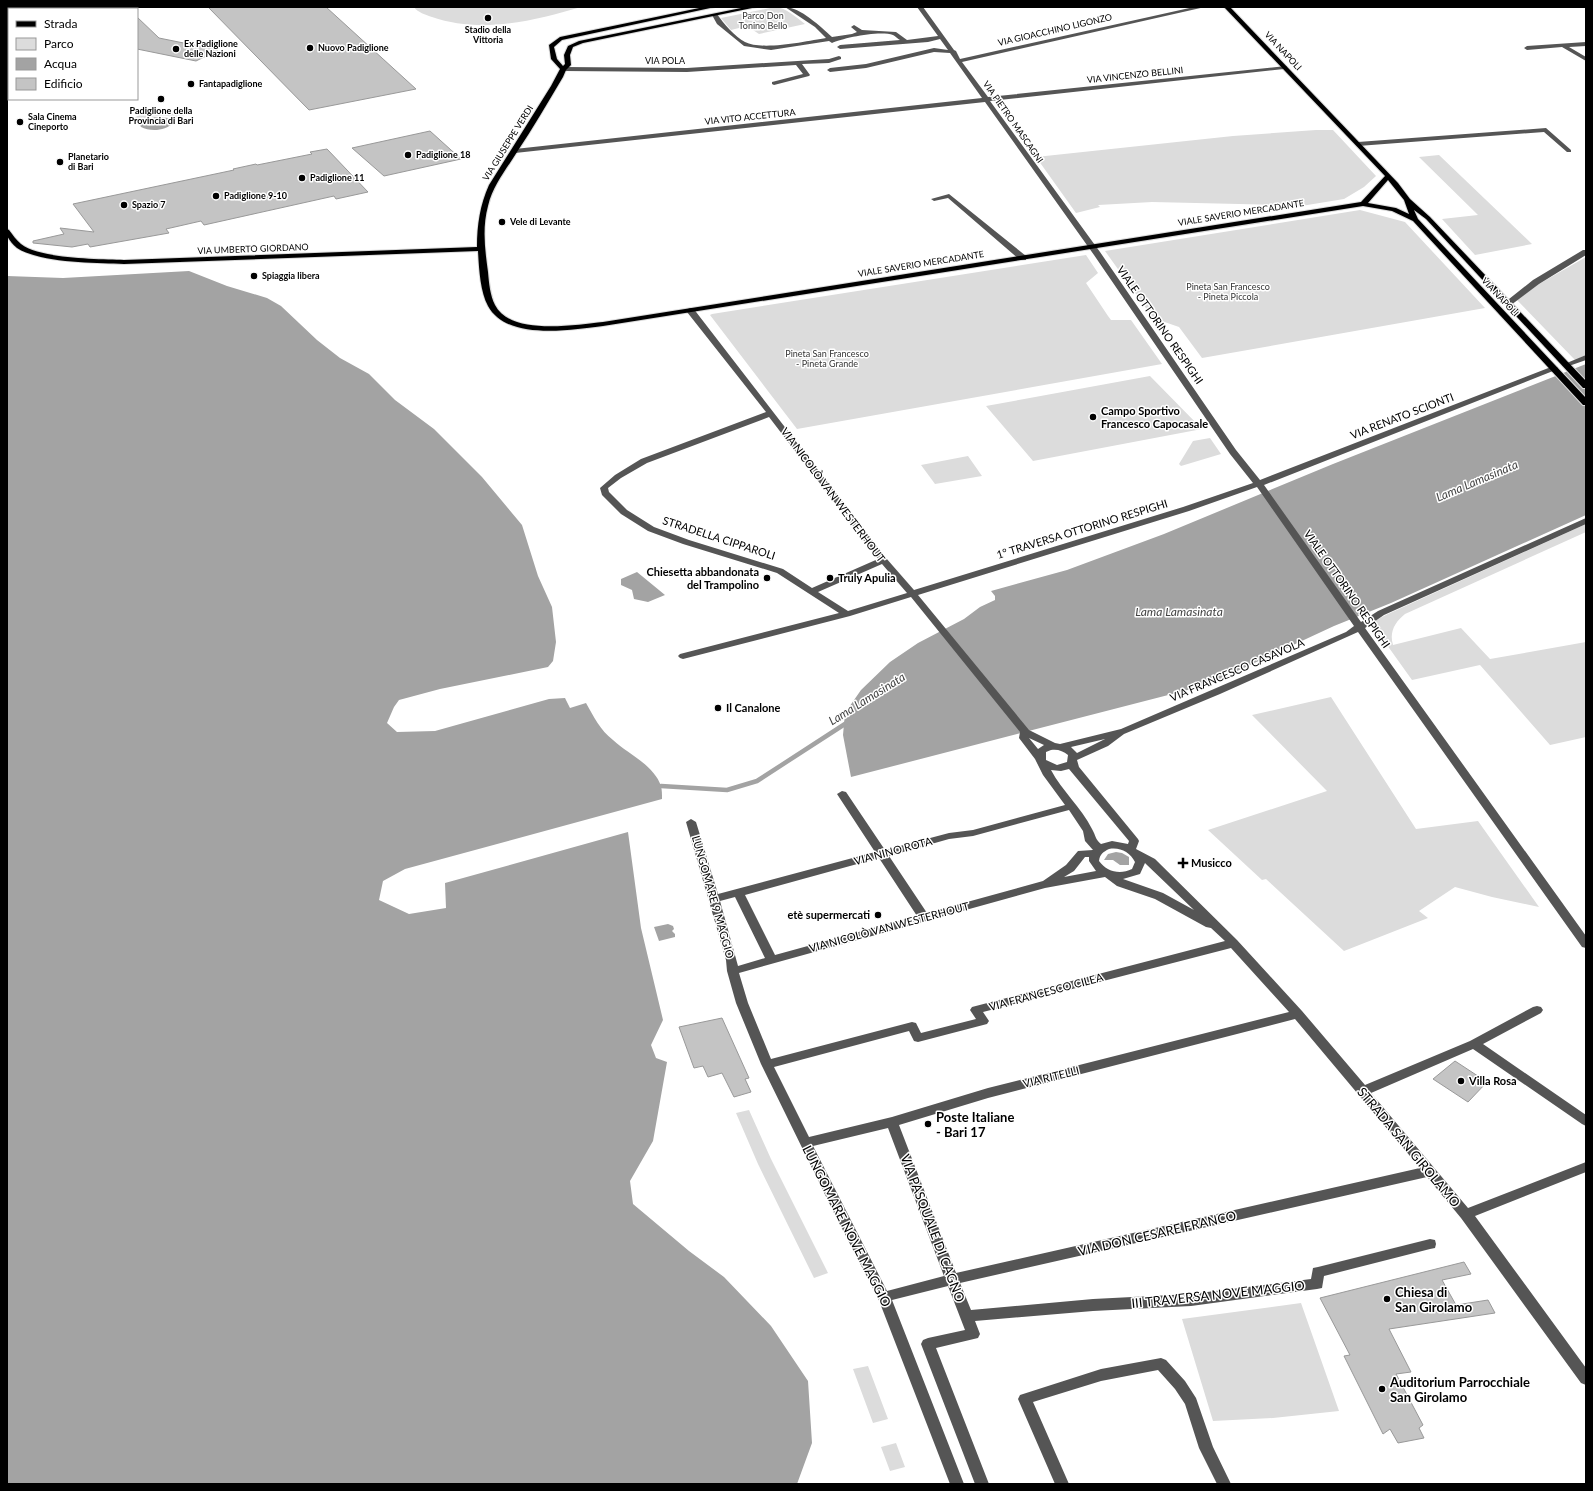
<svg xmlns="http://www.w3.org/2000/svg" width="1593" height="1491" viewBox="0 0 1593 1491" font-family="Lato,sans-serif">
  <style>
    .green { fill: #dcdcdc }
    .water { fill: #a3a3a3 }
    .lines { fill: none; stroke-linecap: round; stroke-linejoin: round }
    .stream { stroke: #a3a3a3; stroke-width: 4.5 }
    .building { fill: #c4c4c4; stroke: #999 }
    .major-casing { stroke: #dbdbdb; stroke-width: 2 }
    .minor { fill: #555; fill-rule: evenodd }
    .major { fill: #000; fill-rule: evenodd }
    .poi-dot { fill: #000; stroke: #fff; stroke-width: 1.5 }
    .labels { text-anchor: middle; stroke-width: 3; stroke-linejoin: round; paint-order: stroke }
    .far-park-label { font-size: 9px; fill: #333; stroke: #fff }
    .far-poi-label { font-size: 9px; font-weight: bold; fill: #000; stroke: #fff; text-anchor: start }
    .far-street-label { font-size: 9px; fill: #000; stroke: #fff }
    .street-label { font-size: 11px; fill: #000; stroke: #fff }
    .poi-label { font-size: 11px; font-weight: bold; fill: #000; stroke: #fff; text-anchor: start }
    .water-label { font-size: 12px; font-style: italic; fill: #444; stroke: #fff }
    .near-poi-label { font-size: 13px; font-weight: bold; fill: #000; stroke: #fff; text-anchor: start }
    .near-street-label { font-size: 13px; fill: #000; stroke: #fff }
  </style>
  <rect width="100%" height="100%" fill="#fff"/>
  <!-- green -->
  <path class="green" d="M414,7H581C534,21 481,34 432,17C426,15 417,12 414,7Z
    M775,7C785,7 797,18 805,24L759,34L747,26L731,30L721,18Z
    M163,111L172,112L185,116C174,119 171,115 160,116C149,116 142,120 131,119L142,114Z
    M1316,130H1333L1376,176L1364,187L1344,199L1289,208L1285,205L1152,202L1098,205L1100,207L1076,213L1036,157L1233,136Z
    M1439,155L1532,244L1475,255L1442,219L1478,215L1419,157Z
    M1360,210L1405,222L1485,308L1202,358L1179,327L1153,318L1105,251Z
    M1086,255L1098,273L1086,283L1108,316L1111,320H1131L1162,364L797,429L710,315L712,314Z
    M1586,257V355L1575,360L1517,300L1539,284Z
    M1150,376L1202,429L1033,461L986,406Z
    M1210,438L1221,454L1181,466L1179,464L1193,441Z
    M968,456L982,476L935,484L921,465Z
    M1586,524V532L1405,614C1395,622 1389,632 1393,645L1461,628L1490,659L1586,642V737L1550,745L1480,665L1412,680L1382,638H1379L1371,626L1376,620L1388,614Z
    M1331,697L1416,829L1478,821L1539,907L1492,897L1455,887L1419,911L1428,918L1344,951L1266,879L1262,880L1208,830L1327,791L1252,715Z
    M749,1110L771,1159L828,1273L814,1278L758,1164L736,1113Z
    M1301,1303L1339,1411L1273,1418L1213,1421L1182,1319Z
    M868,1366L888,1419L873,1423L853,1369Z
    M896,1443L905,1467L890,1471L881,1447Z"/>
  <!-- water -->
  <path class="water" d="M156,117L169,118L173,123C166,131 150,132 141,127L140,125L147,119Z
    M189,271L227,286L267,298L281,306L317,340L340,358L369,374L395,400L434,429L482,477L522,525L538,576L552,607L556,642L553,661L548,667L440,689L399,700L394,707L387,723L397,732L435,731L549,699L565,698L570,708L586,703C594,717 600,730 613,740C628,754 654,765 661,786C662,790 662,795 662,799L405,869L383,881L379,900L409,914L446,908L445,883L628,832L641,928L663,1020L651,1045L656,1058L667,1062L653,1141L630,1181L633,1204L689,1251L724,1277L771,1326L808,1381L812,1443L797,1484H7V276L63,278Z
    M1586,364V515L1391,603L1334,626L1207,685L851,777L843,735L845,713L861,690L890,662L918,643L964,619L980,607L995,600V596L991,591L1067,570L1164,534L1333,464Z
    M637,572L665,595L648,602L634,599L632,590L621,585V579Z
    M1116,852L1122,853L1129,857V865H1120L1113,860H1104L1108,854Z
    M668,924L673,926L674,929L672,931L675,934V937L659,941L654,927Z"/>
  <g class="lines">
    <!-- stream -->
    <path class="stream" d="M661,786L727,790L757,781L848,722"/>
  </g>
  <!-- building -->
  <path class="building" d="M208,7H326L416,89L309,110Z
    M137,17L159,38L218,50L196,61L137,49Z
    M430,131L461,159L384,176L352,148Z
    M327,149L368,192L336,199L334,196L204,225L201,221L166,229L169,233L90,247L88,244L72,247L33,243V241L64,234L60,228L94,232L73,204L234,170L233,169L256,164L257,165L312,154L310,152Z
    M722,1018L749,1078L745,1079L751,1092L734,1097L722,1073L708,1077L703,1066L694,1068L679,1027Z
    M1455,1061L1487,1082L1468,1102L1433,1079Z
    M1464,1262L1471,1274L1442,1280L1456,1305L1488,1300L1495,1313L1389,1329L1411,1372L1396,1374L1423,1425L1419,1428L1424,1438L1398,1443L1390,1429L1383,1434L1344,1356L1350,1355L1320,1298Z"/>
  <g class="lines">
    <!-- major casing -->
    <g class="major-casing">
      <path id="major" d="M704,7H715L562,40L554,47L557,59L563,66L565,64L564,55L568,46L579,41L746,7H757L583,43L573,47L570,55L571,65L566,70L563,77C548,102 533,128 517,152C506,170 493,185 488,206C482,228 485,250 488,272C489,283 490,295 495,305C511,336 574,325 603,322L1361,202L1385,176L1224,7H1230L1398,183L1410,199L1430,217L1586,381V388H1583L1426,219L1414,210L1418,219L1586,398V405H1583L1413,221L1392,211L1363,206L603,326C570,330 507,341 488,306C480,291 479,268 478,251L124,264C96,263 40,263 17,248C13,245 10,241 7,236V229L9,230C13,235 16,240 21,244C40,259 99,259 124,260L477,247C477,225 480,205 489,185L551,86L560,69L551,59L549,45L560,37ZM1388,180L1404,200L1409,214L1396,208L1368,203Z"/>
    </g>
    <!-- minor -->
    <path class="minor" d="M785,7C800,7 821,27 832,37L852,34L857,32L851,27L854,25L862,30L896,32L907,40L938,36L917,7H923L954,50L956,51L960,59L1194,7H1205L962,62L988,97L1286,66L1287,67L1284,69L990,101L1100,252L1236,450L1260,480L1551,367H1557L1558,369L1264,485L1361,622L1378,611L1586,518V524L1384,615L1365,628L1586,936V948L1582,947L1358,632L1220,694L1124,734L1108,746L1077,760L1079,767L1138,839L1139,841L1136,849L1155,859L1237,940L1302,1011L1365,1085L1470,1041L1533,1007L1537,1006L1541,1007L1543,1010L1541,1013L1483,1044L1586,1115V1126L1582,1124L1473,1049L1371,1093L1468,1208L1586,1162V1172L1475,1216L1586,1368V1385L1581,1383L1461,1218L1427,1177L960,1283L971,1310L1093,1299L1191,1294L1311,1279L1313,1268L1318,1267L1430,1239L1435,1240L1436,1244L1435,1248L1430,1249L1324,1276L1322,1288L1317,1289L1191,1306L1093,1311L975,1321L980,1334L978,1338L936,1348L989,1484H975L921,1344L923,1340L928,1338L965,1330L948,1286L892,1300L964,1484H950L878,1298L836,1217L761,1064L736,1003L727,971L726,960L686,822L691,819L696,822L718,894L875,852L837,794L842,791L846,792L885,850L949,833L973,830L1065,805L1043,775L1035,759L1019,738L1020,732L911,597L850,616L683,659L680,658L678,656L680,654L839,613L777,573L683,544L648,531L621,514L602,495L600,488L615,475L641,459L766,412L687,312L686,310L690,308H693L886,558L914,590L1183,507L1253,483L1230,454L1094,255L985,102L515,153L512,151L515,149L982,98L950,53L934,52L866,68L830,72L827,70L830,68L866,64L934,48L948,50L940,39L928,42L840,49L837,47L840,45L900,40C898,39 895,36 893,35C880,30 842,38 832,43L829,41L771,50L744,46L717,24L712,15L717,14C723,23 735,37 745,42C762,51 807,41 826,38L815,27ZM769,417L878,559L812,588L783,569L689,540L654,527L627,510L609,492L608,488L621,478L647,463ZM1257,487L1354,626L1346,632L1121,729L1060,744L1055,743L1029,730L918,595L1189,511ZM882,564L907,593L848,611L818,592ZM1029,738L1044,745L1038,749ZM1105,739L1077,753L1071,747ZM1051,750C1058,749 1063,751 1068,755L1067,762L1057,765L1046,760V752ZM1069,769L1129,841L1128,844L1112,841L1101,844C1095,839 1096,836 1092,829C1081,807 1062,791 1051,770L1061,771ZM1069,810L1083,831L1085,841L1093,850L1078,851L1066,865L1043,881L927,913L889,856L949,839L973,836ZM1109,849C1120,847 1130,852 1135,862L1132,869C1120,875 1107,872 1099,861C1100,854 1103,852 1109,849ZM1085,857H1089V861L1096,871L1064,877L1074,871ZM879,858L917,916L775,955L745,895ZM1145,863L1147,865L1194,910L1163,893L1123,879L1140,874ZM1105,877L1117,886L1155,899L1206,927L1211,928L1225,941L972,1007L970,1010L976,1019L921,1033L916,1023L912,1022L771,1059L748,1003L739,973L1045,888ZM735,897L765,958L738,966L720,901ZM1231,948L1289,1012L988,1088L892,1117L809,1137L774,1067L909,1031L914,1041L918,1042L987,1024L989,1021L983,1012ZM1295,1019L1420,1168L956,1273L899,1125L988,1098ZM888,1128L944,1276L887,1291L813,1146Z
      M1586,42V46L1569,47L1586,57V61L1562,47L1527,50L1524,48L1527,46Z
      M839,56L841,57V59L829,63L802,64L810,75L809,76L774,85L772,84V82L803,74L796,65L687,72L563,71L560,69L563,67L687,68L829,59Z
      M1546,128L1571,150V152H1567L1544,132L1358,146L1355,144L1358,142Z
      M949,194L1026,256V260H1020L948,198L934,201L931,199Z
      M1583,250H1586V255L1539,284L1511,305H1508L1504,303L1533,280Z
      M1586,355V360L1566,367L1562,365Z
      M1161,1358L1166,1360L1185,1381L1196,1398L1213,1447L1231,1484H1217L1199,1448L1185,1404L1175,1389L1158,1370L1101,1381L1033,1402L1069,1484H1055L1018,1399L1020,1395L1101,1369Z"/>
    <!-- major -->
    <use href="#major" class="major"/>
  </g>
  <!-- markers -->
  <g class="poi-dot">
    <circle cx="488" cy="18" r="4"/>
    <circle cx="310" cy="48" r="4"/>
    <circle cx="176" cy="49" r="4"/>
    <circle cx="191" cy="84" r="4"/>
    <circle cx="161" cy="99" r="4"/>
    <circle cx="20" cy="122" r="4"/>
    <circle cx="408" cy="155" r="4"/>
    <circle cx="60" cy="162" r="4"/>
    <circle cx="302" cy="178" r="4"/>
    <circle cx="216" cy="196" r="4"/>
    <circle cx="124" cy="205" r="4"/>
    <circle cx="502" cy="222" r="4"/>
    <circle cx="254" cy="276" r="4"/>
    <circle cx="1093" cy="417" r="4"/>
    <circle cx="767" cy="578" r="4"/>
    <circle cx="830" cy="578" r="4"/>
    <circle cx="718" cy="708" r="4"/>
    <path d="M1181 857h4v4h4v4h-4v4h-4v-4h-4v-4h4z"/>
    <circle cx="878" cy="915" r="4"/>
    <circle cx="1461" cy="1081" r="4"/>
    <circle cx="928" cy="1124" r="4"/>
    <circle cx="1387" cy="1299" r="4"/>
    <circle cx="1382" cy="1389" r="4"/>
  </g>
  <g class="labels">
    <!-- far-park labels -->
    <g class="far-park-label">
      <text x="763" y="19">Parco Don<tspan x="763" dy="10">Tonino Bello</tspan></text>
      <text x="1228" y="290">Pineta San Francesco<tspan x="1228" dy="10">- Pineta Piccola</tspan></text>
      <text x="827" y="357">Pineta San Francesco<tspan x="827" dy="10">- Pineta Grande</tspan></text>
    </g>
    <!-- far-poi labels -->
    <g class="far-poi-label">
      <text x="488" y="33" text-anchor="middle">Stadio della<tspan x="488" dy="10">Vittoria</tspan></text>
      <text x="184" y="47">Ex Padiglione<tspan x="184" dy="10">delle Nazioni</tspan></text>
      <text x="318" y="51">Nuovo Padiglione</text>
      <text x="199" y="87">Fantapadiglione</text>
      <text x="161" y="114" text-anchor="middle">Padiglione della<tspan x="161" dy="10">Provincia di Bari</tspan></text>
      <text x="28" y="120">Sala Cinema<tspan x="28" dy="10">Cineporto</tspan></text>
      <text x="416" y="158">Padiglione 18</text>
      <text x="68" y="160">Planetario<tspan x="68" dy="10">di Bari</tspan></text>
      <text x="310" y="181">Padiglione 11</text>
      <text x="224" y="199">Padiglione 9-10</text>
      <text x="132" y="208">Spazio 7</text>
      <text x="510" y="225">Vele di Levante</text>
      <text x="262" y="279">Spiaggia libera</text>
    </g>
    <!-- far-street labels -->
    <g class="far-street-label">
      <text transform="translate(1055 30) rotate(-13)" y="3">VIA GIOACCHINO LIGONZO</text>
      <text transform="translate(1283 51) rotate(47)" y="3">VIA NAPOLI</text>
      <text x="665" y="64">VIA POLA</text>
      <text transform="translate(1135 75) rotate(-6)" y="3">VIA VINCENZO BELLINI</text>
      <text transform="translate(750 117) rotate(-6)" y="3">VIA VITO ACCETTURA</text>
      <text transform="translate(1013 122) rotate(55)" y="3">VIA PIETRO MASCAGNI</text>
      <text transform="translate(508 143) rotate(-58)" y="3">VIA GIUSEPPE VERDI</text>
      <text transform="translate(1241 213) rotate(-9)" y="3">VIALE SAVERIO MERCADANTE</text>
      <text transform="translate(253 249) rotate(-2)" y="3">VIA UMBERTO GIORDANO</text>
      <text transform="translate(921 264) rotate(-9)" y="3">VIALE SAVERIO MERCADANTE</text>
      <text transform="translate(1500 297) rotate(47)" y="3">VIA NAPOLI</text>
    </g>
    <!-- street labels -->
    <g class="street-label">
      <text transform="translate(1160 325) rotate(55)" y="4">VIALE OTTORINO RESPIGHI</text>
      <text transform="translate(1402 416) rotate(-21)" y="4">VIA RENATO SCIONTI</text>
      <text transform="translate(833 495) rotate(53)" y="4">VIA NICOLÒ VAN WESTERHOUT</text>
      <text transform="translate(1082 529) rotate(-17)" y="4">1° TRAVERSA OTTORINO RESPIGHI</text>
      <text transform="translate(719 538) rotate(18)" y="4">STRADELLA CIPPAROLI</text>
      <text transform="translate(1347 589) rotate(55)" y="4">VIALE OTTORINO RESPIGHI</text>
      <text transform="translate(1237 670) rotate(-23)" y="4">VIA FRANCESCO CASAVOLA</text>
      <text transform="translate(893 851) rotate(-15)" y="4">VIA NINO ROTA</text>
      <text transform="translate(713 897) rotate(74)" y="4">LUNGOMARE 9 MAGGIO</text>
      <text transform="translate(889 927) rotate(-15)" y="4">VIA NICOLÒ VAN WESTERHOUT</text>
      <text transform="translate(1046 992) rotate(-15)" y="4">VIA FRANCESCO CILEA</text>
      <text transform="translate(1051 1077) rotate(-14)" y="4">VIA RITELLI</text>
    </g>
    <!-- poi labels -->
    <g class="poi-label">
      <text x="1101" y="415">Campo Sportivo<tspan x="1101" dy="13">Francesco Capocasale</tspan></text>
      <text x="759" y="576" text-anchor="end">Chiesetta abbandonata<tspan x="759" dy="13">del Trampolino</tspan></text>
      <text x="838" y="582">Truly Apulia</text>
      <text x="726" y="712">Il Canalone</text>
      <text x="1191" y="867">Musicco</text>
      <text x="870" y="919" text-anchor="end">etè supermercati</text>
      <text x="1469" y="1085">Villa Rosa</text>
    </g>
    <!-- water labels -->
    <g class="water-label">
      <text transform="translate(1477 481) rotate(-23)" y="4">Lama Lamasinata</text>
      <text x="1179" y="616">Lama Lamasinata</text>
      <text transform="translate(867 699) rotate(-32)" y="4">Lama Lamasinata</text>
    </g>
    <!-- near-poi labels -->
    <g class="near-poi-label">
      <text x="936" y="1122">Poste Italiane<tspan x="936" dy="15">- Bari 17</tspan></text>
      <text x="1395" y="1297">Chiesa di<tspan x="1395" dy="15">San Girolamo</tspan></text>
      <text x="1390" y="1387">Auditorium Parrocchiale<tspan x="1390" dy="15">San Girolamo</tspan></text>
    </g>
    <!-- near-street labels -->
    <g class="near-street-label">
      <text transform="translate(1409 1147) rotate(50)" y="5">STRADA SAN GIROLAMO</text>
      <text transform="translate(847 1226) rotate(63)" y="5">LUNGOMARE NOVE MAGGIO</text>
      <text transform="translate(933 1228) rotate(69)" y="5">VIA PASQUALE DI CAGNO</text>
      <text transform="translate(1157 1233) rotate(-13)" y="5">VIA DON CESARE FRANCO</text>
      <text transform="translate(1218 1294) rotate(-6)" y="5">III TRAVERSA NOVE MAGGIO</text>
    </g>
  </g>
  <!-- border -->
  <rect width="1593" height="1491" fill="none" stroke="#000000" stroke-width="16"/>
  <!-- legend -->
  <rect x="8" y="8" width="130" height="92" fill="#ffffff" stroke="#999999"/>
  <rect x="16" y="21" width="20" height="6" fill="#000000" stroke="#999999"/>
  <text x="44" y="28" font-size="12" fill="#000000">Strada</text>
  <rect x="16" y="38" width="20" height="12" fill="#dcdcdc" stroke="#999999"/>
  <text x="44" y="48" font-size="12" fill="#000000">Parco</text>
  <rect x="16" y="58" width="20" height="12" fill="#a3a3a3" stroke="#999999"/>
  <text x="44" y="68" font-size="12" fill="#000000">Acqua</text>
  <rect x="16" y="78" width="20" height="12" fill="#c4c4c4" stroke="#999999"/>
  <text x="44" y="88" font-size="12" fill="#000000">Edificio</text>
</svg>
